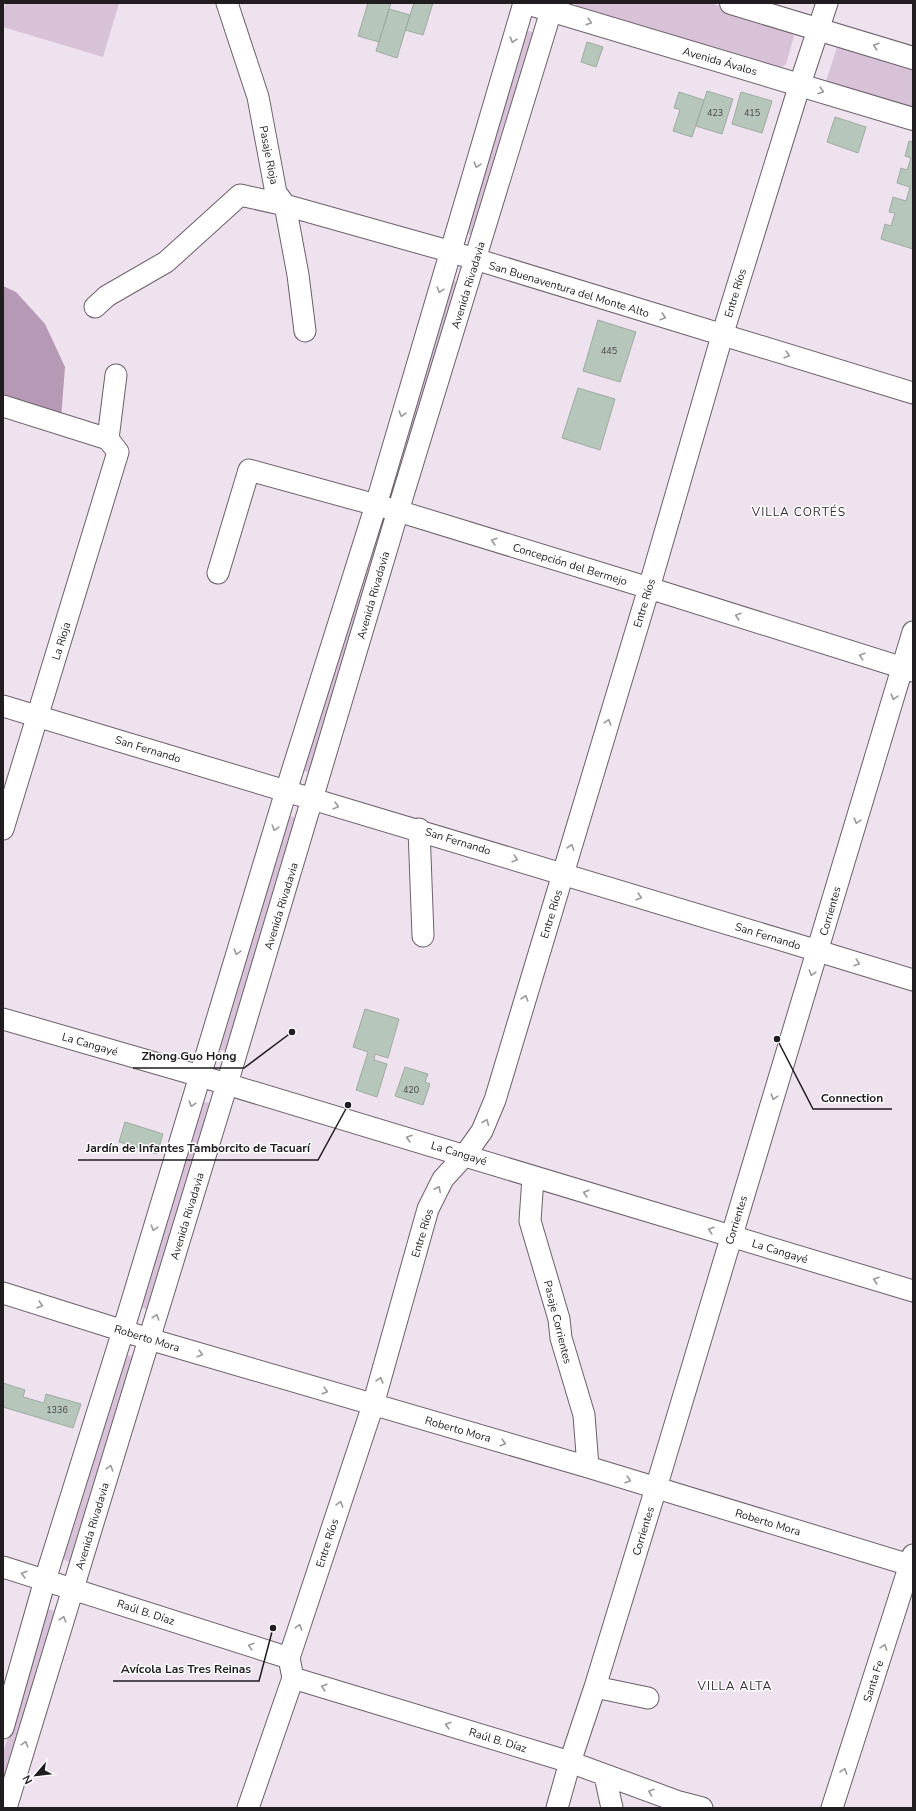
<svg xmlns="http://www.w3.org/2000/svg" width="916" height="1811" viewBox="0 0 916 1811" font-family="'Nunito Sans',sans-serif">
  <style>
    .green { fill: #d7c2d7 }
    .water { fill: #b599b5 }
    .building { fill: #b7c6bb; stroke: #9daba0 }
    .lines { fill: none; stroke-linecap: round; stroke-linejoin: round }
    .minor-casing { stroke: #6c606b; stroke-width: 23 }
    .major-casing { stroke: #6c606b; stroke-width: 24 }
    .minor { stroke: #fff; stroke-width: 21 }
    .major { stroke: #fff; stroke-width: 22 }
    .oneway { stroke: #9b999b }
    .labels { text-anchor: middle; stroke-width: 3; stroke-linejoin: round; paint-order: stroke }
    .number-label { font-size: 9px; fill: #464647 }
    .street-label { font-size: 11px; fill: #201c20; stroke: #fff }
    .neighbourhood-label { font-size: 12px; letter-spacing: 1px; fill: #382e38; stroke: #fff }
    .leader { fill: none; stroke: #201c20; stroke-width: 1.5 }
    .callout-dot { fill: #201c20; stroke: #fff; stroke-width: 1.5 }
    .callout-label { font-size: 12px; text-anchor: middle; font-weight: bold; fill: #201c20; stroke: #fff; stroke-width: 3; stroke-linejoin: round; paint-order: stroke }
  </style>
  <rect width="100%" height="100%" fill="#efe2ef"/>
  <!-- green -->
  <path class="green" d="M6,3H119L103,57L3,27V12Z
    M575,3H709L785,25L794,36L786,64L777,70L579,11Z
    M523,29L538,34L475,237L465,232Z
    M846,44L913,65V112L834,87L826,81L837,47Z
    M449,280L460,283L396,490L390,489Z
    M377,531L382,533L312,774L302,770Z
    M290,816L299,819L229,1052L217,1049Z
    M203,1102L211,1103L149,1310L140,1307Z
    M126,1355L134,1357L71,1563L63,1559Z
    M47,1609L55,1611L3,1781V1753Z"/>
  <!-- water -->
  <path class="water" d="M3,286L16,292L45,324L65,367L61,419L3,397Z"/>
  <!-- building -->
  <path class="building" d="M368,3H391L379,42L358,36Z
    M414,3H433L423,35L405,30Z
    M389,9L410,15L397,58L376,51Z
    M587,42L603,47L596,67L581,62Z
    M707,91L733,99L722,134L696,126Z
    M679,92L704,100L692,137L673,131L680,110L674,108Z
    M741,92L772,101L762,133L732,124Z
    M835,117L866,127L858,153L827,142Z
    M909,141L913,142V249L881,239L885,224L891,226L895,213L889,212L893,197L906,201L910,187L897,183L901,168L907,170L911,158L905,156Z
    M598,320L636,332L620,382L583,371Z
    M578,388L615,399L600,450L562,438Z
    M365,1009L399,1019L388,1058L375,1054L374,1060L387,1064L377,1097L356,1090L368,1052L353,1047Z
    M405,1067L428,1074L425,1082L430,1084L423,1105L395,1096Z
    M125,1122L163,1134L157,1154L119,1142Z
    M3,1383L25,1390L23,1397L44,1403L46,1394L81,1404L73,1428L3,1407Z"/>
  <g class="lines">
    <!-- minor casing -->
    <g class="minor-casing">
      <path id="minor" d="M227,3L258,97L276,193L285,205L298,275L305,331
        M95,307L107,296L166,262L240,195L285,205L452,252L913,393
        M3,406L108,439L118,452L3,829
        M108,439L116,375
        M218,573L249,470L398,511L649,588L913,671
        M3,706C306,797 610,887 913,980
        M419,829L423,936
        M3,1019L200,1076L913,1291
        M533,1177L530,1221L559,1319L561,1338L584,1415L588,1467
        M3,1293L149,1339L588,1467L913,1566
        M3,1567L289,1658
        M293,1678L570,1762L679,1802L702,1808
        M595,1687L648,1698
        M3,1728L45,1580L123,1331L286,791L376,505L524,3
        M605,1776L612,1808
        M6,1808L227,1084L398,511L551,11
        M248,1808L293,1678L289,1658L373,1405L428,1209L443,1179L465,1155L482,1131L495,1100L649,588L722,336L800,84L827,3
        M557,1808L570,1762L595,1687L656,1488L913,632
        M832,1808L913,1555"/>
    </g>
    <!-- major casing -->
    <g class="major-casing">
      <path id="major" d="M526,3L913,119
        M731,3L913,58"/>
    </g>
    <!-- minor -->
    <use href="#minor" class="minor"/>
    <!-- major -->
    <use href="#major" class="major"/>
  </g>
  <!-- one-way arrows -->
  <defs><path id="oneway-chevron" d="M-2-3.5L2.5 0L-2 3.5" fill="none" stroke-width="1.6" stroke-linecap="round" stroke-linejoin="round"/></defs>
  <g class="oneway">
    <use href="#oneway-chevron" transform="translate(589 22) rotate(16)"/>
    <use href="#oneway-chevron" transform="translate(513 40) rotate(106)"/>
    <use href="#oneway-chevron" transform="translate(876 46) rotate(-163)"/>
    <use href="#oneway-chevron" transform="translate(821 91) rotate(17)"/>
    <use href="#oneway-chevron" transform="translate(477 165) rotate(106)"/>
    <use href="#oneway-chevron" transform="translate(440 290) rotate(107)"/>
    <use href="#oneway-chevron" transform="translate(663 317) rotate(17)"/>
    <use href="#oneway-chevron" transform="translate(787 355) rotate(17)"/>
    <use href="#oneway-chevron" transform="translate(402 414) rotate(106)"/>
    <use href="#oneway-chevron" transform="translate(494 541) rotate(-163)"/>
    <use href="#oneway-chevron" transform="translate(738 616) rotate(-162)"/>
    <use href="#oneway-chevron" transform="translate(862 656) rotate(-162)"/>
    <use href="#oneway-chevron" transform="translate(894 697) rotate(106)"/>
    <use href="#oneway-chevron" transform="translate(608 722) rotate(-73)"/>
    <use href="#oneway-chevron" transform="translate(336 806) rotate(15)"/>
    <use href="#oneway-chevron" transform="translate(857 821) rotate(106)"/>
    <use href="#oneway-chevron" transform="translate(275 828) rotate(107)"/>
    <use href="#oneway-chevron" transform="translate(571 847) rotate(-73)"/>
    <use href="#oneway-chevron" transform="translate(515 859) rotate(17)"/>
    <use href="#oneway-chevron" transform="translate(639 897) rotate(17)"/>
    <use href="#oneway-chevron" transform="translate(237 952) rotate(107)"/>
    <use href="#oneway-chevron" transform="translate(857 963) rotate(17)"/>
    <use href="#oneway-chevron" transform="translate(812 973) rotate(107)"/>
    <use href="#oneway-chevron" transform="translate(525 998) rotate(-73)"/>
    <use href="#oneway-chevron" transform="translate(774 1097) rotate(107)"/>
    <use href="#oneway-chevron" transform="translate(192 1104) rotate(107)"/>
    <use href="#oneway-chevron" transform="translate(486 1122) rotate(-68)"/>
    <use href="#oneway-chevron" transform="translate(409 1138) rotate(-163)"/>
    <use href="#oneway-chevron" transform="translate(438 1189) rotate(-63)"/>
    <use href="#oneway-chevron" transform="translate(586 1193) rotate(-163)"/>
    <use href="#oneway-chevron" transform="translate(154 1228) rotate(107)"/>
    <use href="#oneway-chevron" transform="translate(711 1230) rotate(-163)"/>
    <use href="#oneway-chevron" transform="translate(876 1280) rotate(-163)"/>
    <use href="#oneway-chevron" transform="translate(40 1305) rotate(17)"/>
    <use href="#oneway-chevron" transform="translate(156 1317) rotate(-73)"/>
    <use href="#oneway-chevron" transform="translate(200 1354) rotate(16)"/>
    <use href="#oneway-chevron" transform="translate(380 1380) rotate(-74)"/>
    <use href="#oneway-chevron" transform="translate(325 1391) rotate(16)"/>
    <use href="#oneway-chevron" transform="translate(503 1443) rotate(16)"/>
    <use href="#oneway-chevron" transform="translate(110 1468) rotate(-73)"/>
    <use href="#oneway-chevron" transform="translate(628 1480) rotate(17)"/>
    <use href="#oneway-chevron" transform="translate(340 1504) rotate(-72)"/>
    <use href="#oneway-chevron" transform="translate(24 1574) rotate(-163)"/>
    <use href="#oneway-chevron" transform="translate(63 1619) rotate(-73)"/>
    <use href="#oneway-chevron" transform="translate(299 1627) rotate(-72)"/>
    <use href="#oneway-chevron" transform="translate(251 1646) rotate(-162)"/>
    <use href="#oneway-chevron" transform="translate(884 1647) rotate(-72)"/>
    <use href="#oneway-chevron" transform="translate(324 1687) rotate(-163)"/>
    <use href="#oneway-chevron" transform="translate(448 1725) rotate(-163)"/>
    <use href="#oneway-chevron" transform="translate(25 1744) rotate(-73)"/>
    <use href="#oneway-chevron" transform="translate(844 1771) rotate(-72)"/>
    <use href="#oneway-chevron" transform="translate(651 1792) rotate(-161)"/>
  </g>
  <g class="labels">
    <!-- number labels -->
    <g class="number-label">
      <text x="715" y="116">423</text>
      <text x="752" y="116">415</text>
      <text x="609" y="354">445</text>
      <text x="411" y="1093">420</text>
      <text x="57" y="1413">1336</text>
    </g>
    <!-- street labels -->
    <g class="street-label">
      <text transform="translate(720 61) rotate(16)" y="4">Avenida Ávalos</text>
      <text transform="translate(269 155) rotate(79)" y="4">Pasaje Rioja</text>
      <text transform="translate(468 285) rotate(-73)" y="4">Avenida Rivadavia</text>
      <text transform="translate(569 289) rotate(17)" y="4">San Buenaventura del Monte Alto</text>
      <text transform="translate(735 293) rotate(-73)" y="4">Entre Ríos</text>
      <text transform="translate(570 564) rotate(17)" y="4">Concepción del Bermejo</text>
      <text transform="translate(373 595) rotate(-74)" y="4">Avenida Rivadavia</text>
      <text transform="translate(644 603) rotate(-73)" y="4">Entre Ríos</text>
      <text transform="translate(61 641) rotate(-73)" y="4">La Rioja</text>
      <text transform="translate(148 749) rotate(17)" y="4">San Fernando</text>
      <text transform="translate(458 841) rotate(17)" y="4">San Fernando</text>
      <text transform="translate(281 906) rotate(-73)" y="4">Avenida Rivadavia</text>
      <text transform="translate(830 911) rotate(-74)" y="4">Corrientes</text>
      <text transform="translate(551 914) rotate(-73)" y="4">Entre Ríos</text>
      <text transform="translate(768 936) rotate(17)" y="4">San Fernando</text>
      <text transform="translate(90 1044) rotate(16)" y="4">La Cangayé</text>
      <text transform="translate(459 1153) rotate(17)" y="4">La Cangayé</text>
      <text transform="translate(187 1216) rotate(-73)" y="4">Avenida Rivadavia</text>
      <text transform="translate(736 1220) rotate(-73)" y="4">Corrientes</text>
      <text transform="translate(422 1233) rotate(-73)" y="4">Entre Ríos</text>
      <text transform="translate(780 1251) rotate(17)" y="4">La Cangayé</text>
      <text transform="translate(558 1322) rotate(76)" y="4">Pasaje Corrientes</text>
      <text transform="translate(147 1338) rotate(17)" y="4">Roberto Mora</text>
      <text transform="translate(458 1429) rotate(16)" y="4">Roberto Mora</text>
      <text transform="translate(768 1522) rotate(17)" y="4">Roberto Mora</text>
      <text transform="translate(92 1526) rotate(-73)" y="4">Avenida Rivadavia</text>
      <text transform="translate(643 1531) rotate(-73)" y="4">Corrientes</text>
      <text transform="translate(327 1543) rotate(-72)" y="4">Entre Ríos</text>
      <text transform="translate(146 1612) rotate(18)" y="4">Raúl B. Díaz</text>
      <text transform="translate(873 1681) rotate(-72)" y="4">Santa Fe</text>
      <text transform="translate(498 1740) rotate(17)" y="4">Raúl B. Díaz</text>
    </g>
    <!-- neighbourhood labels -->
    <g class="neighbourhood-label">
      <text x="799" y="516">VILLA CORTÉS</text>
      <text x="735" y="1690">VILLA ALTA</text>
    </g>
  </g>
  <!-- callouts -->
  <path class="leader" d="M292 1032L244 1068H133M777 1039L813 1109H892M348 1105L318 1160H78M273 1628L259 1681H113"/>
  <g class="callout-dot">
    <circle cx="292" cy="1032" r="4"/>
    <circle cx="777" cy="1039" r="4"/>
    <circle cx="348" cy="1105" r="4"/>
    <circle cx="273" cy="1628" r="4"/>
  </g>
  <g class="callout-label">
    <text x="189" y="1060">Zhong Guo Hong</text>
    <text x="852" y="1102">Connection</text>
    <text x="198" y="1152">Jardín de Infantes Tamborcito de Tacuarí</text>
    <text x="186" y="1673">Avícola Las Tres Reinas</text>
  </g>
  <!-- border -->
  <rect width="916" height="1811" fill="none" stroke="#201c20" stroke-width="8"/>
  <!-- north arrow -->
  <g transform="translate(36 1775) rotate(242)" stroke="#ffffff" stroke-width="3" paint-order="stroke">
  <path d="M0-3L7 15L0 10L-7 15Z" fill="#201c20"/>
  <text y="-6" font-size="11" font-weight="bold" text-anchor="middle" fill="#201c20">N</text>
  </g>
</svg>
